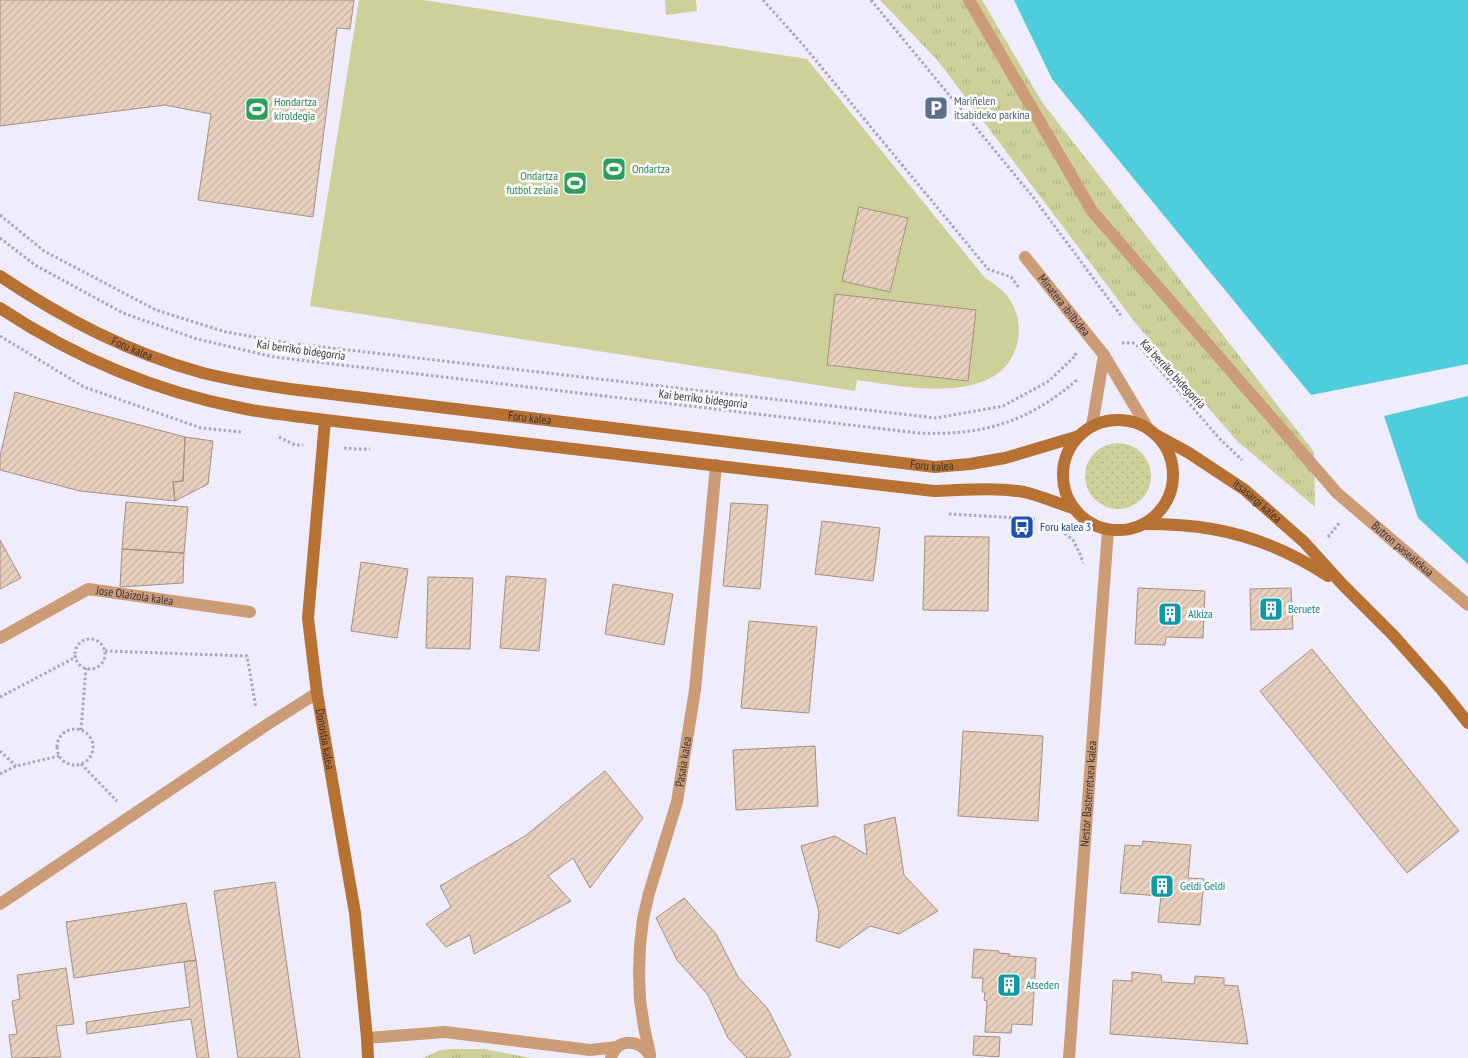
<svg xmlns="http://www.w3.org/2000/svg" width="1468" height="1058" viewBox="0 0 1468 1058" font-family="'PT Sans Narrow',sans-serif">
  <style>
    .grass { fill: url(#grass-dots) }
    .park { fill: url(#park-tufts) }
    .pitch { fill: #cdd199 }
    .water { fill: #4ecedc }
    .building { fill: url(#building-hatch); stroke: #a68f7e }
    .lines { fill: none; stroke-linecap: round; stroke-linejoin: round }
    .path { stroke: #aaa7b6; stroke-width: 3; stroke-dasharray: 2.5 2.5; stroke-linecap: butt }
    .lane { stroke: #cc9c76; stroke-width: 12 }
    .street { stroke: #cc9c76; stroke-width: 12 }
    .secondary { stroke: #b77133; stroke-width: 12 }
    .labels { text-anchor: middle; stroke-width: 5; stroke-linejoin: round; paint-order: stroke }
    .service-label { font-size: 12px; fill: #4e5e75; stroke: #fcfcfc; text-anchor: start }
    .leisure-label { font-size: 12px; fill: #27864d; stroke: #fcfcfc; text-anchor: start }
    .street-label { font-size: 12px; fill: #33313b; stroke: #fcfcfc }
    .transit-label { font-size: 12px; fill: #164399; stroke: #fcfcfc; text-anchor: start }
    .culture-label { font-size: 12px; fill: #0d838f; stroke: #fcfcfc; text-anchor: start }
  </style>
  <defs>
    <pattern id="grass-dots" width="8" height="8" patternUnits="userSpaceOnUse" patternTransform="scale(1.25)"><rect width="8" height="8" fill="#cdd199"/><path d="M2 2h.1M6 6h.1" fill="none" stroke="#b0b485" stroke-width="1.8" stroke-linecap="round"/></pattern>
    <pattern id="park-tufts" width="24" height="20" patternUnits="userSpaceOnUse" patternTransform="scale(1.25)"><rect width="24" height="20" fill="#cdd199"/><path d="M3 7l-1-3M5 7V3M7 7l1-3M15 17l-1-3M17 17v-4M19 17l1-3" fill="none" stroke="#b0b485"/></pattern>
    <pattern id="building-hatch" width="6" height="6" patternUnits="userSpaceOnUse" patternTransform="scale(1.25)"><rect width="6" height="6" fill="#e8d0be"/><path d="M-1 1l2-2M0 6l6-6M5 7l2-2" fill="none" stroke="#c7b3a4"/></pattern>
  </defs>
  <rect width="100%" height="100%" fill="#efecfd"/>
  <!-- grass -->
  <path class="grass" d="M1085 476a33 33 0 1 1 66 0a33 33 0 1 1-66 0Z"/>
  <!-- park -->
  <path class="park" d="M880,0H982L1042,102L1314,452L1315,507L1237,441L1137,325L938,61Z
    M450,1049H484L531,1058H423L438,1051Z"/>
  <!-- pitch -->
  <path class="pitch" d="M359,0H423L807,59L985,278C1006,290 1018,305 1019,330C1019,340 1016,350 1011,359C983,404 901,386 857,380L855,391L310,306Z
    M665,0H696L697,11L666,15Z"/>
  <!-- water -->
  <path class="water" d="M1014,0H1468V364L1311,395L1052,79Z
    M1468,396V564L1418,518L1384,416Z"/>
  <!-- building -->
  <path class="building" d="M0,0H354L350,29L337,28L313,217L198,200L211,114L165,105L0,126Z
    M859,207L908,218L890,292L842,281Z
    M835,294L976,310L968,381L827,365Z
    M15,392L185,437L183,481L173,482L175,501L80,491L0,470V456Z
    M185,437L213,441L208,484L175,501L173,482L183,481Z
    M126,502L188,507L184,553L122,549Z
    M731,503L768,505L760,589L723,586Z
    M822,521L880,528L873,581L815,574Z
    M925,536L989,537L988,611L923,610Z
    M0,540L21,578L0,589Z
    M122,549L184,553L183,583L120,587Z
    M361,562L408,569L397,638L351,631Z
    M506,576L546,579L539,651L500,648Z
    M428,577L473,578L470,649L426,648Z
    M613,584L673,594L664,645L605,634Z
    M1138,588L1205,591L1203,638L1166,637L1165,645L1135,644Z
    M1291,588L1293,629L1251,630L1250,589Z
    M749,621L817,627L809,713L741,708Z
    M1312,649L1459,831L1407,873L1260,691Z
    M963,731L1043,736L1038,821L958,816Z
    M815,746L818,806L736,810L733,750Z
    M605,771L643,818L590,888L573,858L548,876L571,901L474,954L470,935L446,947L426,924L451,907L440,886L525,836Z
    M895,817L904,875L938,911L899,934L870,926L839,948L816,941L819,912L801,846L835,836L867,855L864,825Z
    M1143,841L1191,845L1188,878L1204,879L1200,925L1158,922L1161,896L1120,893L1125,845L1142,846Z
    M275,882L300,1058H238L214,891Z
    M684,898L716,934L738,977L768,1009L791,1055L787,1058H747L728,1038L708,995L677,960L656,918Z
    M186,903L196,960L74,978L66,922Z
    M974,949L999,951V953L1010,954L1009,956L1036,958L1032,1025L1012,1024L1011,1033L985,1032L987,1001L984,1000L985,992H982L983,978H972Z
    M196,960L209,1058H197L191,1019L87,1034L86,1022L190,1007L184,962Z
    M66,968L74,1024L56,1026L61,1057L12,1058L9,1035L17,1034L12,1001L20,999L17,975Z
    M1132,972L1161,975L1162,982L1194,984L1195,976L1224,978V985L1238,986L1248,1044L1110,1034L1113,980L1132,981Z
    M974,1036L1000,1037L999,1057L973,1055Z"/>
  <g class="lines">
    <!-- path -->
    <path class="path" d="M763,0L804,46L988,269L1011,277L1020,289
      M871,0L1033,197L1122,317
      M0,215L44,251L156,310L226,332L288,343L936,418L1003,406L1049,381L1076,355L1074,353
      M0,238L35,265L123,313L197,339L274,357L918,433C983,436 1028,422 1077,380
      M0,336L84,387L201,428L241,432
      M1122,343H1133L1141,348L1219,438L1242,460
      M279,437L295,445H303
      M344,448L356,449H370
      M949,514L1035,519
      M1057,527L1073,540L1081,556L1083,563
      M1328,537L1340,522
      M75 654a15 15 0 1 1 30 0a15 15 0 1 1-30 0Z
      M105,651L247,656L256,708
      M0,697L76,657
      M57 747a18 18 0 1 1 36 0a18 18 0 1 1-36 0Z
      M81,730L86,668
      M0,751L16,766
      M81,764L117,801
      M0,774L16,766L59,756"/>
    <!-- lane -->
    <g class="lane">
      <path id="s1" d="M1025,257L1104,355L1147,427"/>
      <path d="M1092,426L1104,355"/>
      <path id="s2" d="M0,638L88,589L250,612"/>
    </g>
    <!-- street -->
    <g class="street">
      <path id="s3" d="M969,0L1092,211L1337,493L1468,605"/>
      <path d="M0,904L268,724L317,693"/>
      <path d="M367,1038L445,1032L590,1050L617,1047"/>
      <path id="s4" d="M650,1054L644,1027L640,1000L639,973L640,946L643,919L649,893L677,802L695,690L716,465"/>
      <path d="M611,1058C617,1037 640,1039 650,1056"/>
      <path id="s5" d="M1069,1058L1108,530"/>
    </g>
    <!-- secondary -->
    <g class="secondary">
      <path id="s6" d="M0,276C64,319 129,353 203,373C232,380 261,385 290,389L935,467L970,464L1005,458L1079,436"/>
      <path d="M0,308C74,357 154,391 241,408C269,414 297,416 325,420L934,491C964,490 995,487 1024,492C1041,496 1057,503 1073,508"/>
      <circle cx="1118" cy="475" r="55"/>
      <path id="s7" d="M325,420L308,618L317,693L355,913L367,1038L368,1058"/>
      <path id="s8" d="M1158,436L1189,453L1245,490L1304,542L1342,584L1393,635L1441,689L1468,723"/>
      <path d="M1144,524C1166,524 1190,525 1212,529C1253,536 1293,553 1328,576"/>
    </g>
  </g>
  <!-- icons -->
  <defs>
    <g id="parking-square" transform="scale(1.25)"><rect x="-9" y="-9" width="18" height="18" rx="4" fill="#5c6f8a" stroke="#fcfcfc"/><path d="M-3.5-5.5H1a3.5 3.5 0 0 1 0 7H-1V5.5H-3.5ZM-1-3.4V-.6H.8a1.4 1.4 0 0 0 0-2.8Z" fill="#fff"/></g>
    <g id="stadium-square" transform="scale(1.25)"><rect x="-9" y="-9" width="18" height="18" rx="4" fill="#2e9e5b" stroke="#fcfcfc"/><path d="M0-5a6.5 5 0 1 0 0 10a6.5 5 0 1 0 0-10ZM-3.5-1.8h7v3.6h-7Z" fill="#fff"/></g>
    <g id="bus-square" transform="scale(1.25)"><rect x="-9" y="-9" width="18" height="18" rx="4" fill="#1a4fb4" stroke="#fcfcfc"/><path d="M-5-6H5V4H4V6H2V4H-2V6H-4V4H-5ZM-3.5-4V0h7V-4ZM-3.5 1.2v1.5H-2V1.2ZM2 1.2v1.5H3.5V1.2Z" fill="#fff"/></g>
    <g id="building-square" transform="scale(1.25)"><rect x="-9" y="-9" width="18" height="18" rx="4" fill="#0f9aa8" stroke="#fcfcfc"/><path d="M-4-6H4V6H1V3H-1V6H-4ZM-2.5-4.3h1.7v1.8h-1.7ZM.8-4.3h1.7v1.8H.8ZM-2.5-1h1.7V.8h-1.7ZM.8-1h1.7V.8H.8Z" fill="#fff"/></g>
  </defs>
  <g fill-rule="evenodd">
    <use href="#parking-square" x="936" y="108"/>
    <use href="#stadium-square" x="257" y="109"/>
    <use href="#stadium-square" x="614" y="169"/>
    <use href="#stadium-square" x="575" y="183"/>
    <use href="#bus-square" x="1022" y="527"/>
    <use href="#building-square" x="1271" y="609"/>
    <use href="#building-square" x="1170" y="614"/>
    <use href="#building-square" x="1162" y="886"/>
    <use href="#building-square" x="1009" y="985"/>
  </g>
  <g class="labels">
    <!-- service labels -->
    <g class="service-label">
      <text x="954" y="105">Mariñelen<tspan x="954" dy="14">itsabideko parkina</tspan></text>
    </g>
    <!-- leisure labels -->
    <g class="leisure-label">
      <text x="274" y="106">Hondartza<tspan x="274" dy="14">kiroldegia</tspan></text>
      <text x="632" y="173">Ondartza</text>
      <text x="558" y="180" text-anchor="end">Ondartza<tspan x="558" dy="14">futbol zelaia</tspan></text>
    </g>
    <!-- street labels -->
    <g class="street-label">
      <text dy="4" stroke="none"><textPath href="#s1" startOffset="62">Minatera ibilbidea</textPath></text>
      <text dy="4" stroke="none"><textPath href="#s6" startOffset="151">Foru kalea</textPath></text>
      <text transform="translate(301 350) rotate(8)" y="4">Kai berriko bidegorria</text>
      <text transform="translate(1173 374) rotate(47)" y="4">Kai berriko bidegorria</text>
      <text transform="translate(703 399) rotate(7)" y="4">Kai berriko bidegorria</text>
      <text dy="4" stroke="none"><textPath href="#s6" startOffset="556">Foru kalea</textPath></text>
      <text dy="4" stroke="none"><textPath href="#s6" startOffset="961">Foru kalea</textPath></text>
      <text dy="4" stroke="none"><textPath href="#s8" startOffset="119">Itsasargi kalea</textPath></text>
      <text dy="4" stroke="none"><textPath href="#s3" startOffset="704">Butron pasealekua</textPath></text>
      <text dy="4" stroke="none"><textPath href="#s2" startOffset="148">Jose Olaizola kalea</textPath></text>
      <text dy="4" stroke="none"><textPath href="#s7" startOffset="321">Donostia kalea</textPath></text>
      <text dy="4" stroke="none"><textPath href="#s4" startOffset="299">Pasaia kalea</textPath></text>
      <text dy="4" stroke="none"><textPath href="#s5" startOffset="265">Nestor Basterretxea kalea</textPath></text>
    </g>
    <!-- transit labels -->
    <g class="transit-label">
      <text x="1040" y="531">Foru kalea 3</text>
    </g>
    <!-- culture labels -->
    <g class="culture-label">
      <text x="1288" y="613">Beruete</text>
      <text x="1188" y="618">Alkiza</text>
      <text x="1180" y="890">Geldi Geldi</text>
      <text x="1026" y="989">Atseden</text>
    </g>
  </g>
</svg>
